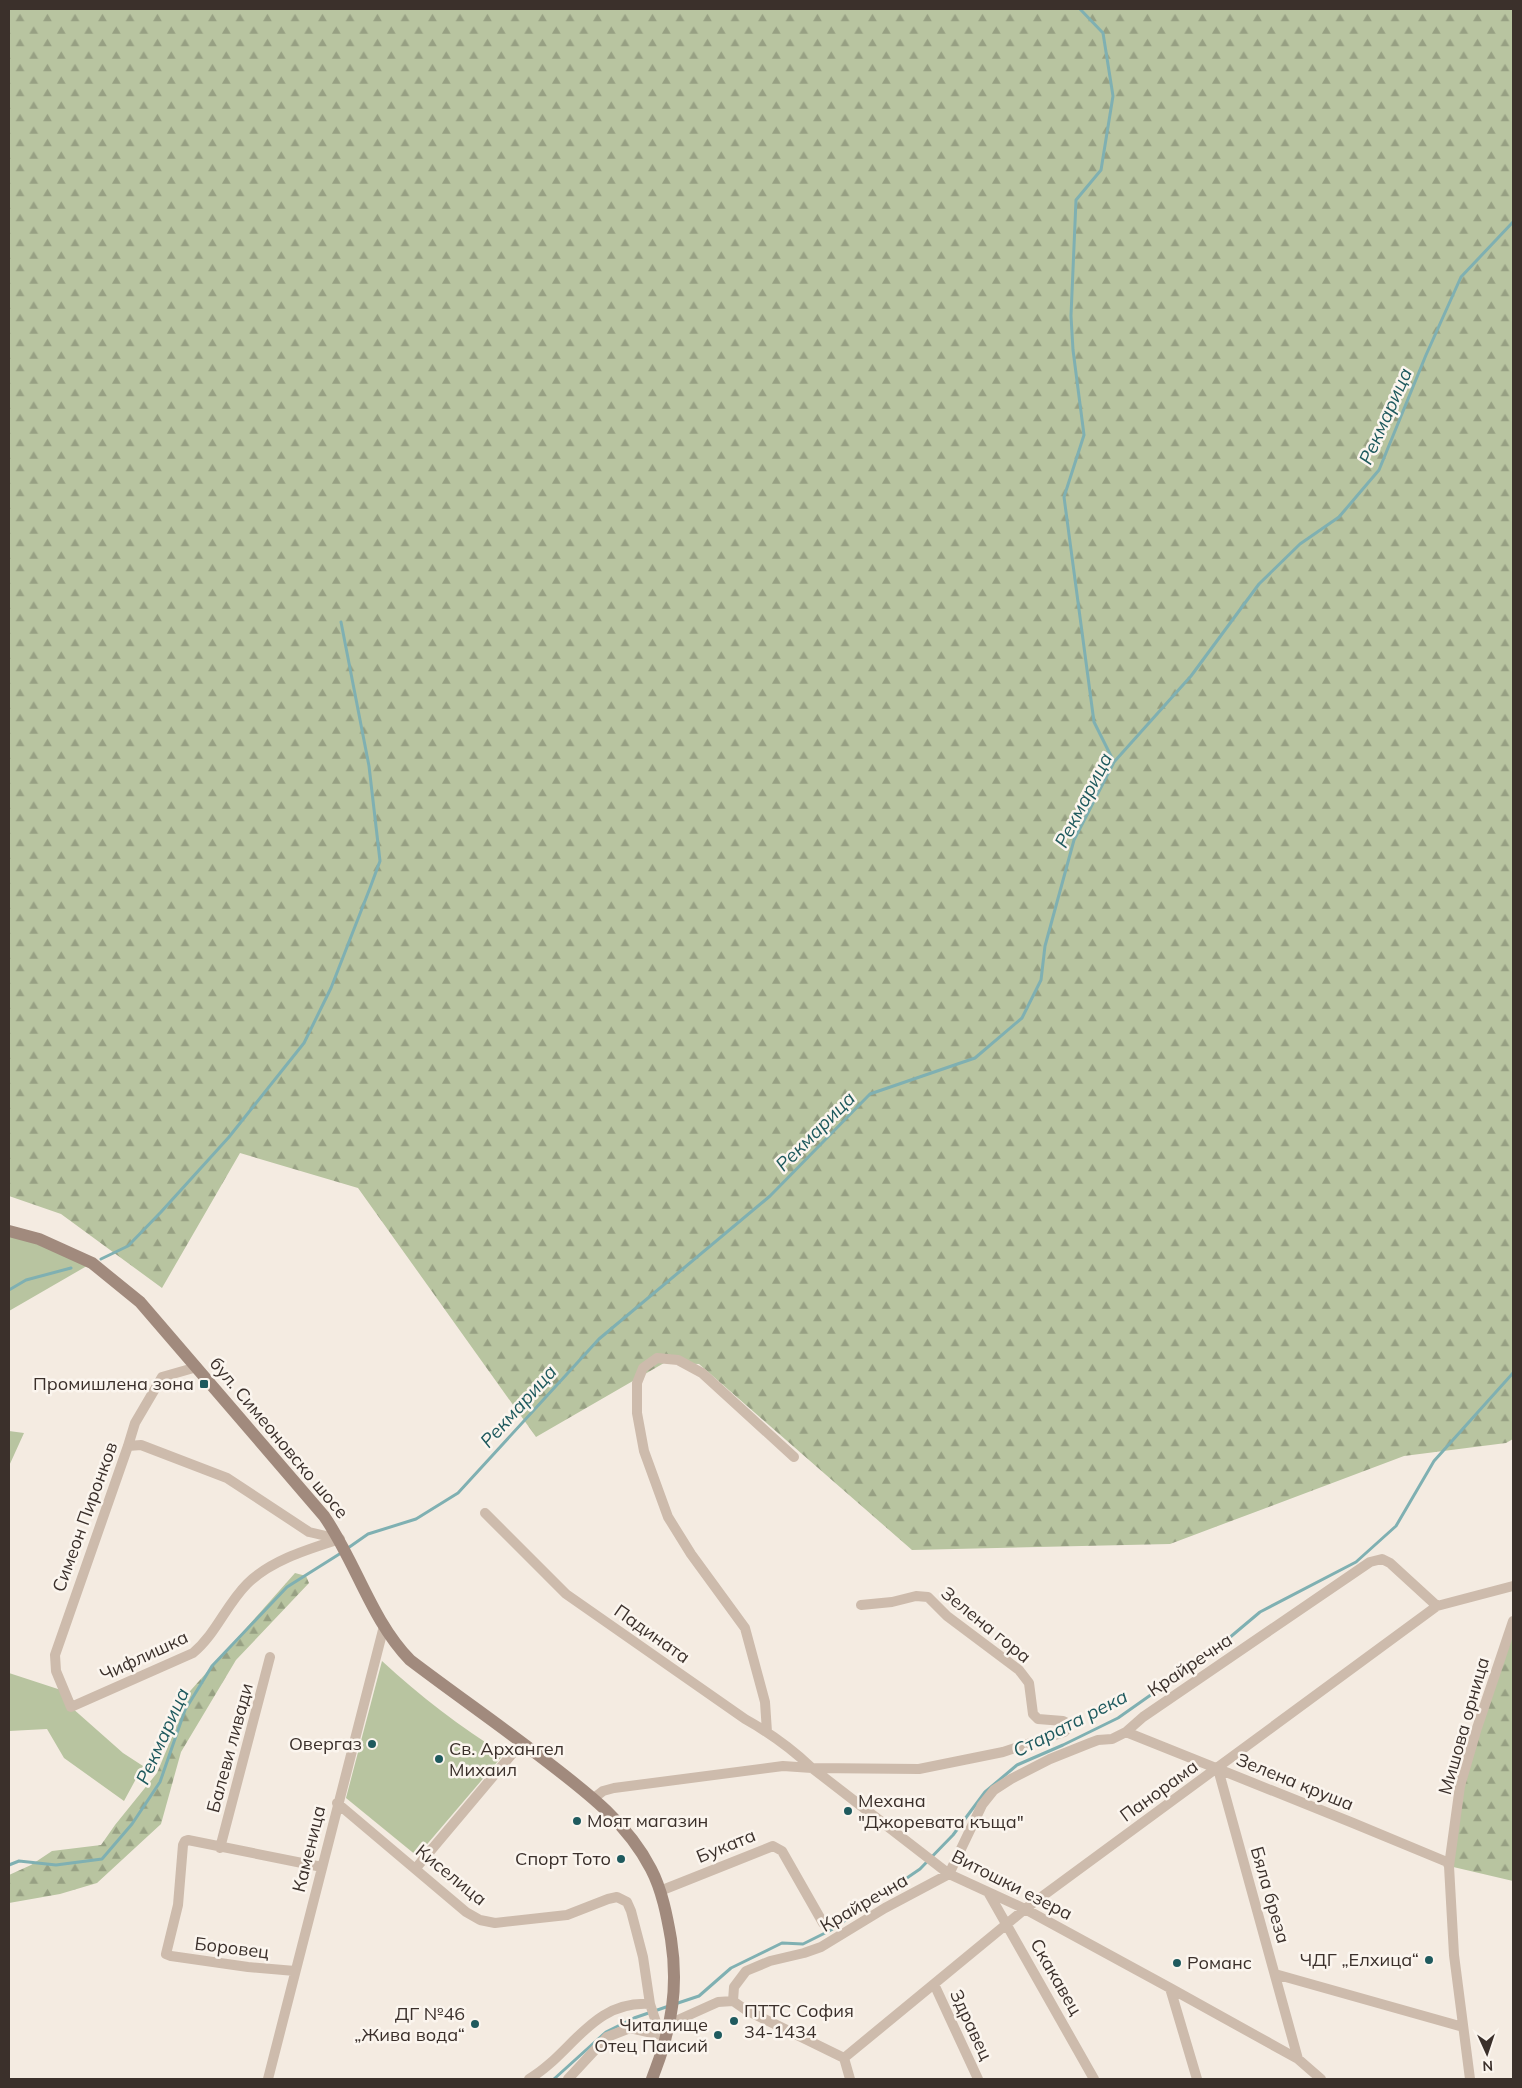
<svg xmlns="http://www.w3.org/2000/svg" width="1522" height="2088" viewBox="0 0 1522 2088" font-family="Mulish,sans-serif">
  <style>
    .green { fill: #b8c4a0 }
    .forest { fill: url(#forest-firs) }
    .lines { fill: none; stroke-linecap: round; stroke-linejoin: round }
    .stream { stroke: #7fb0b2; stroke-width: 3 }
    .street { stroke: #cdbbac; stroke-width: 10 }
    .secondary { stroke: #a18a7d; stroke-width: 12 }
    .poi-dot { fill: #1f5a5e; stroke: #fbf5ee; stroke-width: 2 }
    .labels { text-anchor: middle; stroke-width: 5; stroke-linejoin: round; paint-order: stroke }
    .poi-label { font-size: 18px; fill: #3b302b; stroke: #fbf5ee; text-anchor: end }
    .street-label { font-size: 18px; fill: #3b302b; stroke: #fbf5ee }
    .water-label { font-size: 19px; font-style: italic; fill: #1f5a5e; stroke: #fbf5ee }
  </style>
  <defs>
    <pattern id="forest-firs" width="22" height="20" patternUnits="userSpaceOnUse" patternTransform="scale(1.25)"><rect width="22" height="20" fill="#b8c4a0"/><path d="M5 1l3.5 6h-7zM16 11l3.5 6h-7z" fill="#97a083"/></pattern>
  </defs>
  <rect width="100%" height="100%" fill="#f4ebe1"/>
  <!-- green -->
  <path class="green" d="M9,1231L92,1263L9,1311Z
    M9,1431L24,1433L9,1466Z
    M382,1661C420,1696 460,1727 504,1754L417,1856L346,1798Z
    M9,1673L64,1691L71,1707L123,1753L143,1766L124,1801L64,1758L47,1729L9,1731Z"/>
  <!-- forest -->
  <path class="forest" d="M9,9H1513V1439L1506,1443L1404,1456L1170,1544L912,1550L699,1364L664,1363L536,1437L358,1188L240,1153L162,1288L61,1214L9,1196Z
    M295,1573L306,1576L309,1583L236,1660L181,1752L161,1824L97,1883L60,1894L9,1903V1875L31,1865L52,1851L101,1845L115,1825L157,1773L181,1715L183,1699Z
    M1513,1621V1881L1449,1866L1460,1786Z"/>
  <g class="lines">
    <!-- stream -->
    <path class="stream" d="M1080,9L1103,33L1113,96L1101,170L1076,200L1071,316L1073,350L1084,435L1064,497L1094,722L1114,762
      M101,1259L128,1246L161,1212L229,1137L304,1043L331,988L370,888L380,861L369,766L341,622
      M9,1290L26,1280L71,1268
      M348,1548L368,1534L416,1519L458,1493L599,1339L770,1196L870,1094L975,1058L1022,1018L1041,980L1045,946L1074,840L1114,762L1191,676L1259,584L1300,544L1339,517L1379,470L1426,355L1461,277L1513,222
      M9,1865L19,1861L56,1865L102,1859L132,1824L160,1782L185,1710L212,1666L287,1587L341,1553
      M675,2004L699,1996L731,1968L782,1943L803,1944L831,1930L920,1869L953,1835L985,1792L1017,1765L1063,1745L1118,1718L1216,1649L1260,1612L1356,1562L1396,1526L1434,1461L1513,1373
      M554,2079L606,2032L634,2018L669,2006"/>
    <!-- street -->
    <path class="street" d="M197,1367L162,1377L135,1423L128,1446L55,1655L56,1671L71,1707L193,1653C216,1634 226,1605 247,1584C271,1560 309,1549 340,1539
      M128,1446L141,1445L227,1478L309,1532L339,1539
      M485,1513L566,1594L745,1719C770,1733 792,1749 812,1768L919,1769L1003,1752L1064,1732L1067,1729V1723L1063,1721L1038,1719L1033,1714L1029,1683L1019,1670L947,1616L928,1597L916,1596L892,1602L861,1605
      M767,1732L765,1702L745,1628L691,1554L668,1517L644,1451L637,1413V1383L643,1368L657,1358L678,1360L702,1373L794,1457
      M1126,1732L1353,1823L1447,1862L1449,1866
      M1218,1769L1298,2059
      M594,1798L603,1791L614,1788L783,1766L812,1768L949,1874L1025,1909L1170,1988L1298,2059L1321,2079
      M337,1803L466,1912L480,1920L495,1923L567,1915L608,1899L617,1897L627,1902L631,1911L643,1957L650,2004L657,2025L666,2036
      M220,1848L270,1657
      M416,1868L522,1742
      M660,1891L773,1846L782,1851L823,1923
      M988,1892L1094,2079
      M295,1971L248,1967L171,1956L166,1954L178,1905L183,1845L185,1841L188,1840L322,1867
      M1275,1974L1463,2027
      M934,1984L978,2079
      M1170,1988L1197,2079
      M733,2001L734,1987L746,1971L770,1961L804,1953L821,1947L885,1908L949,1874L982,1805L994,1790L1011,1779L1050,1759L1090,1743L1098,1740L1112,1739L1126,1732L1143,1717L1370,1562L1382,1559L1390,1563L1437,1606
      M669,2024L718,2002L733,2001L746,2010L844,2058L850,2079
      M844,2058L1025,1909L1437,1606L1513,1586
      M268,2079L384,1626
      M529,2079C572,2054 592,2000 650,2004
      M568,2079L607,2037L630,2028L666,2036
      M1470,2079L1454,1955L1449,1866L1460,1786L1476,1731L1513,1621"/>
    <!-- secondary -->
    <path class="secondary" d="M9,1231L39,1239L92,1263L140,1302L324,1516C356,1562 371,1620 410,1660C456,1695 504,1728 550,1764C589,1794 628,1824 651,1869C662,1890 667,1916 671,1939C676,1971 675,2004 666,2036C663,2051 657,2065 652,2079"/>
  </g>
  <!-- markers -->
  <g class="poi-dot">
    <rect x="199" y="1379" width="10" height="10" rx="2.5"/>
    <circle cx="372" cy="1744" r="5"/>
    <circle cx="439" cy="1759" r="5"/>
    <circle cx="848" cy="1811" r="5"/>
    <circle cx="577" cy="1821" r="5"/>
    <circle cx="621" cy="1859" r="5"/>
    <circle cx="1429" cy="1960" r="5"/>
    <circle cx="1177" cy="1963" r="5"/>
    <circle cx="734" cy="2021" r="5"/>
    <circle cx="475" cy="2024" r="5"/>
    <circle cx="718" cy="2035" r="5"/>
  </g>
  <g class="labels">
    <!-- poi labels -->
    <g class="poi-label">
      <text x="194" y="1390">Промишлена зона</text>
      <text x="362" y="1750">Овергаз</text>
      <text x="449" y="1755" text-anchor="start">Св. Архангел<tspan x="449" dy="21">Михаил</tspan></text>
      <text x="858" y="1807" text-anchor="start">Механа<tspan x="858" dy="21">"Джоревата къща"</tspan></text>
      <text x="587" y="1827" text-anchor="start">Моят магазин</text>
      <text x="611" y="1865">Спорт Тото</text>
      <text x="1419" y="1966">ЧДГ „Елхица“</text>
      <text x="1187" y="1969" text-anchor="start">Романс</text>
      <text x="744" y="2017" text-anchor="start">ПТТС София<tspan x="744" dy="21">34-1434</tspan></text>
      <text x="465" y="2020">ДГ №46<tspan x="465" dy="21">„Жива вода“</tspan></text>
      <text x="708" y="2031">Читалище<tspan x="708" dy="21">Отец Паисий</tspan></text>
    </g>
    <!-- street labels -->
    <g class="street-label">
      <text transform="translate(279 1438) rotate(50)" y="6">бул. Симеоновско шосе</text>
      <text transform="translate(85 1517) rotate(-70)" y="6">Симеон Пиронков</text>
      <text transform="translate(986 1625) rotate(39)" y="6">Зелена гора</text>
      <text transform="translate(652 1634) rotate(35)" y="6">Падината</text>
      <text transform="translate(144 1656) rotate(-25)" y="6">Чифлишка</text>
      <text transform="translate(1190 1665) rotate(-34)" y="6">Крайречна</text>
      <text transform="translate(1464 1726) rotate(-74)" y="6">Мишова орница</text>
      <text transform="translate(230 1748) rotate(-75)" y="6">Балеви ливади</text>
      <text transform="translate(1295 1782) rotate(22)" y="6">Зелена круша</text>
      <text transform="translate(1159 1791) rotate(-36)" y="6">Панорама</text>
      <text transform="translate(726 1846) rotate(-22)" y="6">Буката</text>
      <text transform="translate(309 1849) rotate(-76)" y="6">Каменица</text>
      <text transform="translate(451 1875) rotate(39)" y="6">Киселица</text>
      <text transform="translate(1012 1885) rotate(27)" y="6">Витошки езера</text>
      <text transform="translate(1270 1895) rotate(74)" y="6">Бяла бреза</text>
      <text transform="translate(864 1903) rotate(-30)" y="6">Крайречна</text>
      <text transform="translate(232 1948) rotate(7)" y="6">Боровец</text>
      <text transform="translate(1056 1977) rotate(60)" y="6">Скакавец</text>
      <text transform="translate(971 2025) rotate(65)" y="6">Здравец</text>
    </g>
    <!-- water labels -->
    <g class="water-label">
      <text transform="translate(1385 416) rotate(-66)" y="7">Рекмарица</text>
      <text transform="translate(1083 800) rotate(-63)" y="7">Рекмарица</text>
      <text transform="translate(815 1131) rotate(-45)" y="7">Рекмарица</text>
      <text transform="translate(518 1406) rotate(-48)" y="7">Рекмарица</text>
      <text transform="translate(1070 1723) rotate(-27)" y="7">Старата река</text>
      <text transform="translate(162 1736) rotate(-66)" y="7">Рекмарица</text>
    </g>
  </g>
  <!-- border -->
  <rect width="1522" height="2088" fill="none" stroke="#3b302b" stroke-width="20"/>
  <!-- north arrow -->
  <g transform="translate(1487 2053) rotate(177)" stroke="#fbf5ee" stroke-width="4" paint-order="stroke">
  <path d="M0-4L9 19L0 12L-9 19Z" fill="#3b302b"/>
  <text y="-8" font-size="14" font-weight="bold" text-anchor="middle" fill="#3b302b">N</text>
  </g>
</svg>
